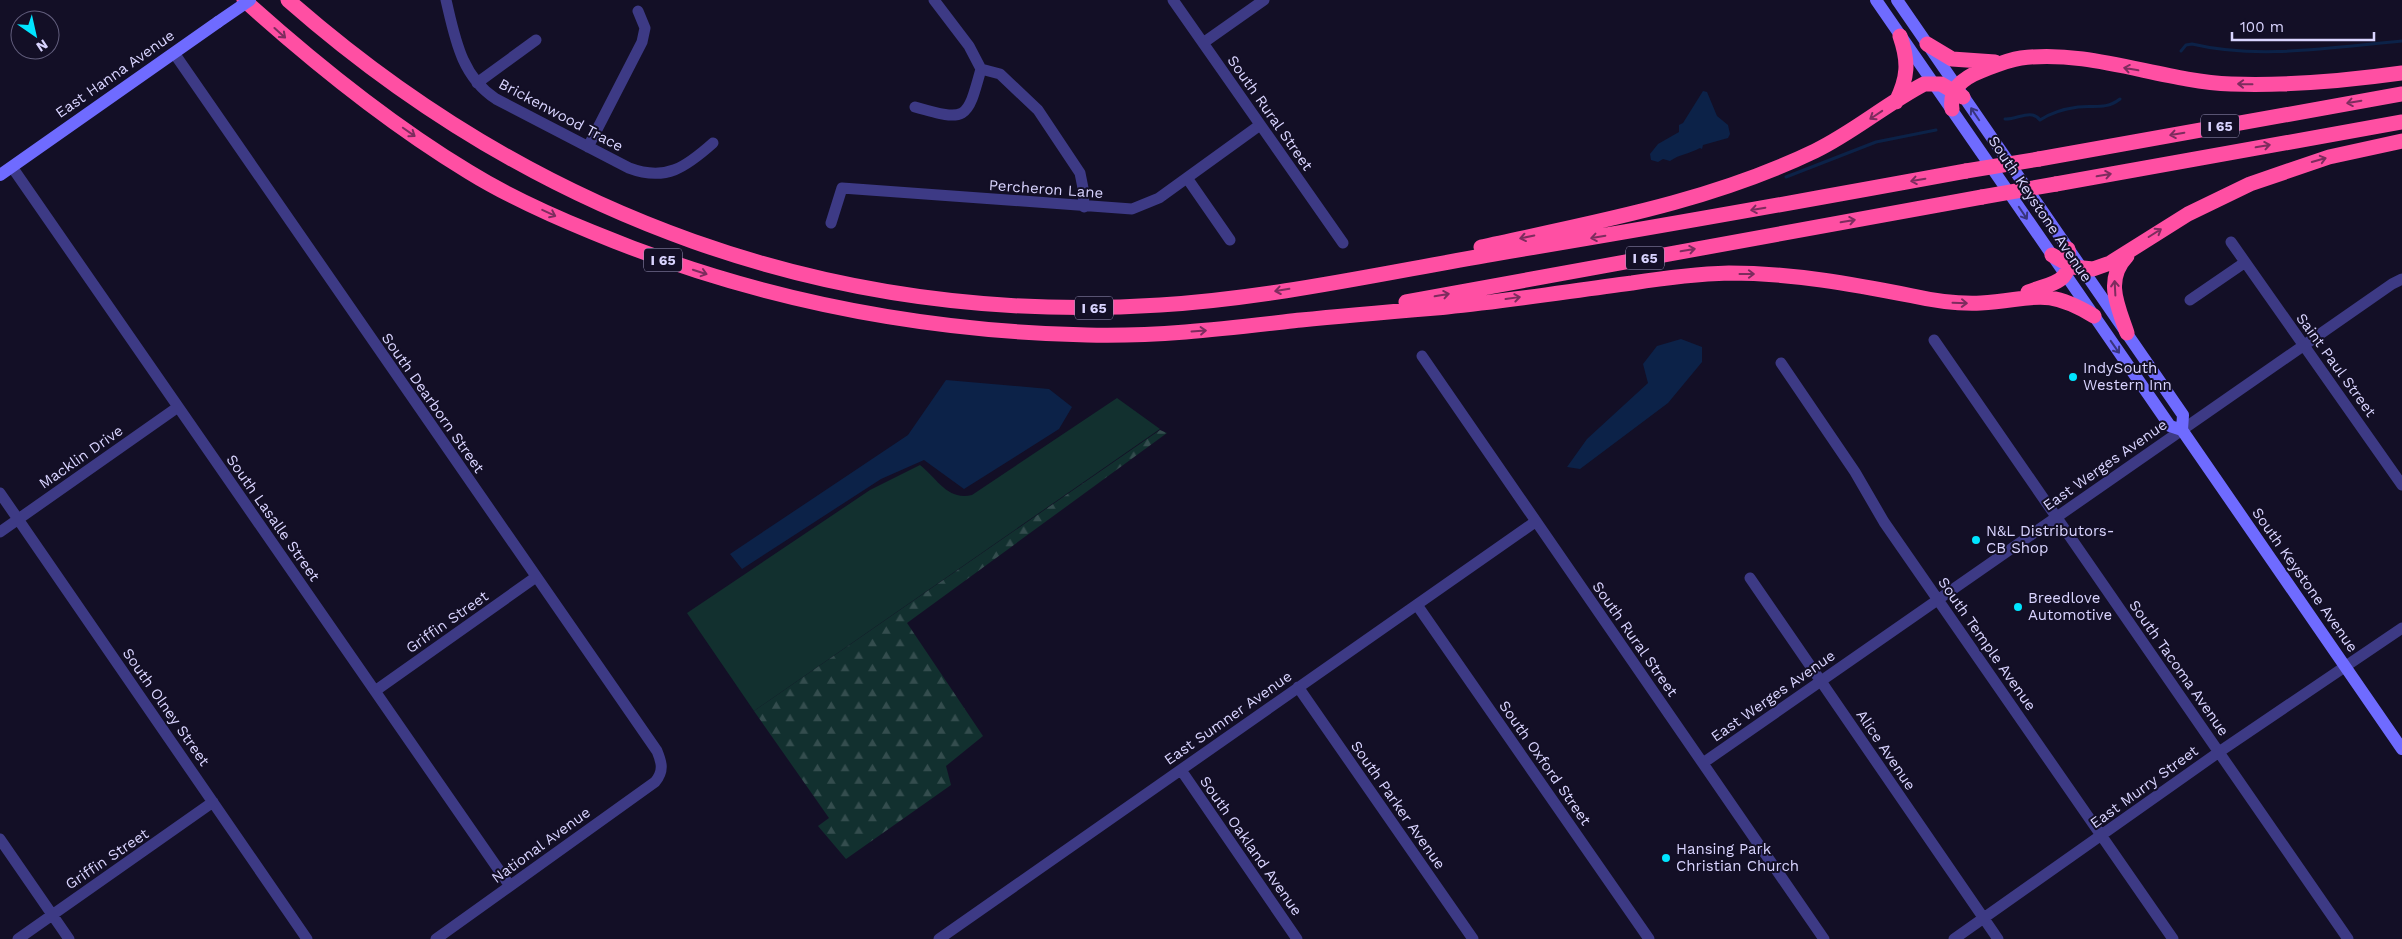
<svg xmlns="http://www.w3.org/2000/svg" width="2402" height="939" viewBox="0 0 2402 939" font-family="'Work Sans',sans-serif">
  <style>
    .green { fill: #12302f }
    .forest { fill: url(#forest-firs) }
    .water { fill: #0c2248 }
    .lines { fill: none; stroke-linecap: round; stroke-linejoin: round }
    .stream { stroke: #0c2248; stroke-width: 3 }
    .street { stroke: #3d3a85; stroke-width: 11 }
    .secondary { stroke: #6f6bff; stroke-width: 12 }
    .highway { stroke: #ff4fa3; stroke-width: 15 }
    .secondary-bridge { stroke: #6f6bff; stroke-width: 12 }
    .highway-bridge { stroke: #ff4fa3; stroke-width: 15 }
    .oneway { stroke: #7d2c5e }
    .oneway2 { stroke: #38347d }
    .poi-dot { fill: #00e5ff; stroke: #130f26; stroke-width: 2 }
    .labels { text-anchor: middle; stroke-width: 4; stroke-linejoin: round; paint-order: stroke }
    .shield { fill: #130f26; stroke: #9e99be; stroke-width: 1 }
    .shield-label { font-size: 14px; font-weight: bold; fill: #d9d4ff }
    .street-label { font-size: 15px; fill: #d9d4ff; stroke: #130f26 }
    .poi-label { font-size: 15px; fill: #d9d4ff; stroke: #130f26; text-anchor: start }
  </style>
  <defs>
    <pattern id="forest-firs" width="22" height="20" patternUnits="userSpaceOnUse" patternTransform="scale(1.25)"><rect width="22" height="20" fill="#12302f"/><path d="M5 1l3.5 6h-7zM16 11l3.5 6h-7z" fill="#344d4e"/></pattern>
  </defs>
  <rect width="100%" height="100%" fill="#130f26"/>
  <!-- green -->
  <path class="green" d="M1117,398L1160,429L754,711L687,613L870,490L920,465C937,478 947,501 972,495Z"/>
  <!-- forest -->
  <path class="forest" d="M1160,430L1167,433L907,623L983,736L946,766L951,785L846,859L818,826L829,818L754,711Z"/>
  <!-- water -->
  <path class="water" d="M1703,91L1707,92L1717,116L1728,125L1730,134L1728,138L1703,145L1702,149L1700,148C1689,154 1680,154 1670,161L1663,159L1658,162L1651,160L1650,154L1658,144L1679,132V125L1683,123Z
    M1681,339L1702,347V362L1668,403L1580,469L1567,467L1587,439L1648,383L1643,364L1657,346Z
    M946,380L1049,389L1072,407L1059,429L964,489L924,460L881,479L742,569L730,554L908,435Z"/>
  <g class="lines">
    <!-- stream -->
    <path class="stream" d="M2181,51L2186,45L2192,44C2259,60 2334,47 2402,41
      M2005,119C2017,120 2031,108 2040,120C2052,112 2063,109 2078,107C2093,105 2106,110 2120,99
      M1786,177L1876,142L1936,130"/>
    <!-- street -->
    <path class="street" d="M446,0C455,38 461,76 496,99L629,168C666,182 686,167 713,143
      M934,0L969,46L981,69L1000,74L1038,110L1080,173L1083,188L1084,207
      M1173,0L1343,243
      M1203,43L1264,0
      M174,53L657,751C662,763 664,771 655,782L436,939
      M477,83L536,40
      M915,107C967,122 967,120 981,69
      M588,147L642,42L645,28L638,11
      M12,167L510,886
      M1187,178L1230,240
      M831,223L842,188L1132,209L1159,198L1260,125
      M2231,242L2402,485
      M2190,300L2244,263
      M1934,340L2348,939
      M1422,356L1824,939
      M1781,363L1855,472L1884,522L2173,939
      M0,493L307,939
      M0,532L178,407
      M1750,578L1998,939
      M1417,605L1649,939
      M1298,687L1473,939
      M375,691L536,577
      M1703,763L2392,284L2402,279
      M1181,770L1297,939
      M0,839L69,939
      M18,939L213,802
      M939,939L1535,522
      M1954,939L2219,752L2402,628"/>
    <!-- secondary -->
    <path class="secondary" d="M1876,0L2170,426L2182,430L2402,749
      M1897,0L2183,415L2182,430
      M0,175L218,22"/>
    <!-- highway -->
    <path class="highway" d="M244,0C314,63 388,123 469,172C508,196 550,215 592,232C750,298 916,331 1087,335C1159,337 1230,328 1301,320C1350,315 1399,311 1447,307C1509,301 1570,291 1632,283C1664,278 1696,274 1729,273C1792,273 1852,284 1913,296C1935,301 1958,304 1981,303C2033,300 2044,286 2094,316
      M288,0C534,216 832,326 1160,305C1272,298 1383,273 1494,254C1651,228 1808,200 1966,171
      M1927,44L1952,59L1995,62
      M1896,102C1908,77 1909,62 1900,36
      M1952,109C1949,89 1963,78 1981,71C1994,66 2007,60 2021,58C2091,49 2161,81 2231,84C2289,86 2345,81 2402,73
      M2039,159L2402,94
      M2056,184L2402,122
      M1481,247C1595,222 1709,202 1815,151C1854,132 1886,104 1924,84H1941L1963,97
      M2052,255L2073,267L2093,269L2110,263L2188,214L2250,184L2329,157L2402,141
      M2127,256C2104,280 2118,306 2127,333
      M2028,292C2054,282 2073,284 2068,249
      M1406,302L1982,197"/>
    <!-- secondary-bridge -->
    <path class="secondary-bridge" d="M218,22L250,0"/>
    <!-- highway-bridge -->
    <path class="highway-bridge" d="M1966,171L2039,159
      M1982,197L2056,184"/>
  </g>
  <!-- one-way arrows -->
  <defs><path id="oneway-shaft" d="M-6 0H5M1.5-3L5.5 0L1.5 3" fill="none" stroke-width="1.6" stroke-linecap="round" stroke-linejoin="round" transform="scale(1.25)"/></defs>
  <g class="oneway">
    <use href="#oneway-shaft" transform="translate(280 33) rotate(42)"/>
    <use href="#oneway-shaft" transform="translate(2131 69) rotate(-170)"/>
    <use href="#oneway-shaft" transform="translate(2245 84) rotate(-179)"/>
    <use href="#oneway-shaft" transform="translate(2354 102) rotate(170)"/>
    <use href="#oneway-shaft" transform="translate(1876 115) rotate(146)"/>
    <use href="#oneway-shaft" transform="translate(409 132) rotate(35)"/>
    <use href="#oneway-shaft" transform="translate(2177 134) rotate(170)"/>
    <use href="#oneway-shaft" transform="translate(2263 146) rotate(-10)"/>
    <use href="#oneway-shaft" transform="translate(2319 160) rotate(-16)"/>
    <use href="#oneway-shaft" transform="translate(2104 175) rotate(-10)"/>
    <use href="#oneway-shaft" transform="translate(1918 180) rotate(170)"/>
    <use href="#oneway-shaft" transform="translate(1758 209) rotate(170)"/>
    <use href="#oneway-shaft" transform="translate(549 213) rotate(25)"/>
    <use href="#oneway-shaft" transform="translate(1848 221) rotate(-10)"/>
    <use href="#oneway-shaft" transform="translate(2155 233) rotate(-32)"/>
    <use href="#oneway-shaft" transform="translate(1527 237) rotate(168)"/>
    <use href="#oneway-shaft" transform="translate(1598 237) rotate(170)"/>
    <use href="#oneway-shaft" transform="translate(1688 250) rotate(-10)"/>
    <use href="#oneway-shaft" transform="translate(700 272) rotate(18)"/>
    <use href="#oneway-shaft" transform="translate(1747 274)"/>
    <use href="#oneway-shaft" transform="translate(2115 288) rotate(-93)"/>
    <use href="#oneway-shaft" transform="translate(1282 290) rotate(171)"/>
    <use href="#oneway-shaft" transform="translate(1442 295) rotate(-10)"/>
    <use href="#oneway-shaft" transform="translate(1513 298) rotate(-8)"/>
    <use href="#oneway-shaft" transform="translate(1960 303) rotate(2)"/>
    <use href="#oneway-shaft" transform="translate(1199 331) rotate(-4)"/>
  </g>
  <g class="oneway2">
    <use href="#oneway-shaft" transform="translate(1975 114) rotate(-124)"/>
    <use href="#oneway-shaft" transform="translate(2023 213) rotate(56)"/>
    <use href="#oneway-shaft" transform="translate(2115 347) rotate(55)"/>
  </g>
  <!-- markers -->
  <g class="poi-dot">
    <circle cx="2073" cy="377" r="5"/>
    <circle cx="1976" cy="540" r="5"/>
    <circle cx="2018" cy="607" r="5"/>
    <circle cx="1666" cy="858" r="5"/>
  </g>
  <g class="labels">
    <!-- shield labels -->
    <g class="shield">
      <rect x="2201" y="114.5" width="38" height="23" rx="4"/>
      <rect x="1626" y="246.5" width="38" height="23" rx="4"/>
      <rect x="644" y="248.5" width="38" height="23" rx="4"/>
      <rect x="1075" y="296.5" width="38" height="23" rx="4"/>
    </g>
    <g class="shield-label">
      <text x="2220" y="131">I 65</text>
      <text x="1645" y="263">I 65</text>
      <text x="663" y="265">I 65</text>
      <text x="1094" y="313">I 65</text>
    </g>
    <!-- street labels -->
    <g class="street-label">
      <text transform="translate(115 74) rotate(-35)" y="5">East Hanna Avenue</text>
      <text transform="translate(1270 113) rotate(55)" y="5">South Rural Street</text>
      <text transform="translate(561 115) rotate(28)" y="5">Brickenwood Trace</text>
      <text transform="translate(1046 189) rotate(4)" y="5">Percheron Lane</text>
      <text transform="translate(2040 209) rotate(56)" y="5">South Keystone Avenue</text>
      <text transform="translate(2336 365) rotate(54)" y="5">Saint Paul Street</text>
      <text transform="translate(433 403) rotate(55)" y="5">South Dearborn Street</text>
      <text transform="translate(81 457) rotate(-35)" y="5">Macklin Drive</text>
      <text transform="translate(2105 465) rotate(-35)" y="5">East Werges Avenue</text>
      <text transform="translate(273 518) rotate(55)" y="5">South Lasalle Street</text>
      <text transform="translate(2305 580) rotate(55)" y="5">South Keystone Avenue</text>
      <text transform="translate(447 622) rotate(-35)" y="5">Griffin Street</text>
      <text transform="translate(1635 639) rotate(55)" y="5">South Rural Street</text>
      <text transform="translate(1987 644) rotate(55)" y="5">South Temple Avenue</text>
      <text transform="translate(2179 668) rotate(55)" y="5">South Tacoma Avenue</text>
      <text transform="translate(1773 696) rotate(-35)" y="5">East Werges Avenue</text>
      <text transform="translate(166 707) rotate(55)" y="5">South Olney Street</text>
      <text transform="translate(1228 718) rotate(-35)" y="5">East Sumner Avenue</text>
      <text transform="translate(1886 750) rotate(56)" y="5">Alice Avenue</text>
      <text transform="translate(1545 763) rotate(55)" y="5">South Oxford Street</text>
      <text transform="translate(2144 787) rotate(-36)" y="5">East Murry Street</text>
      <text transform="translate(1398 805) rotate(55)" y="5">South Parker Avenue</text>
      <text transform="translate(541 845) rotate(-36)" y="5">National Avenue</text>
      <text transform="translate(1251 846) rotate(55)" y="5">South Oakland Avenue</text>
      <text transform="translate(107 859) rotate(-34)" y="5">Griffin Street</text>
    </g>
    <!-- poi labels -->
    <g class="poi-label">
      <text x="2083" y="373">IndySouth<tspan x="2083" dy="17">Western Inn</tspan></text>
      <text x="1986" y="536">N&amp;L Distributors-<tspan x="1986" dy="17">CB Shop</tspan></text>
      <text x="2028" y="603">Breedlove<tspan x="2028" dy="17">Automotive</tspan></text>
      <text x="1676" y="854">Hansing Park<tspan x="1676" dy="17">Christian Church</tspan></text>
    </g>
  </g>
  <!-- north arrow -->
  <g transform="translate(35 35) rotate(146)"><circle r="24" fill="#130f26" stroke="#625e7d"/>
  <path d="M0-4L9 19L0 12L-9 19Z" fill="#00e5ff"/>
  <text y="-8" font-size="14" font-weight="bold" text-anchor="middle" fill="#d9d4ff">N</text>
  </g>
  <!-- scale -->
  <path d="M2232 32v8h142v-8" fill="none" stroke="#d9d4ff" stroke-width="2.5"/>
  <text x="2240" y="32" font-size="15" fill="#d9d4ff" stroke="#130f26" stroke-width="4" paint-order="stroke">100 m</text>
</svg>
